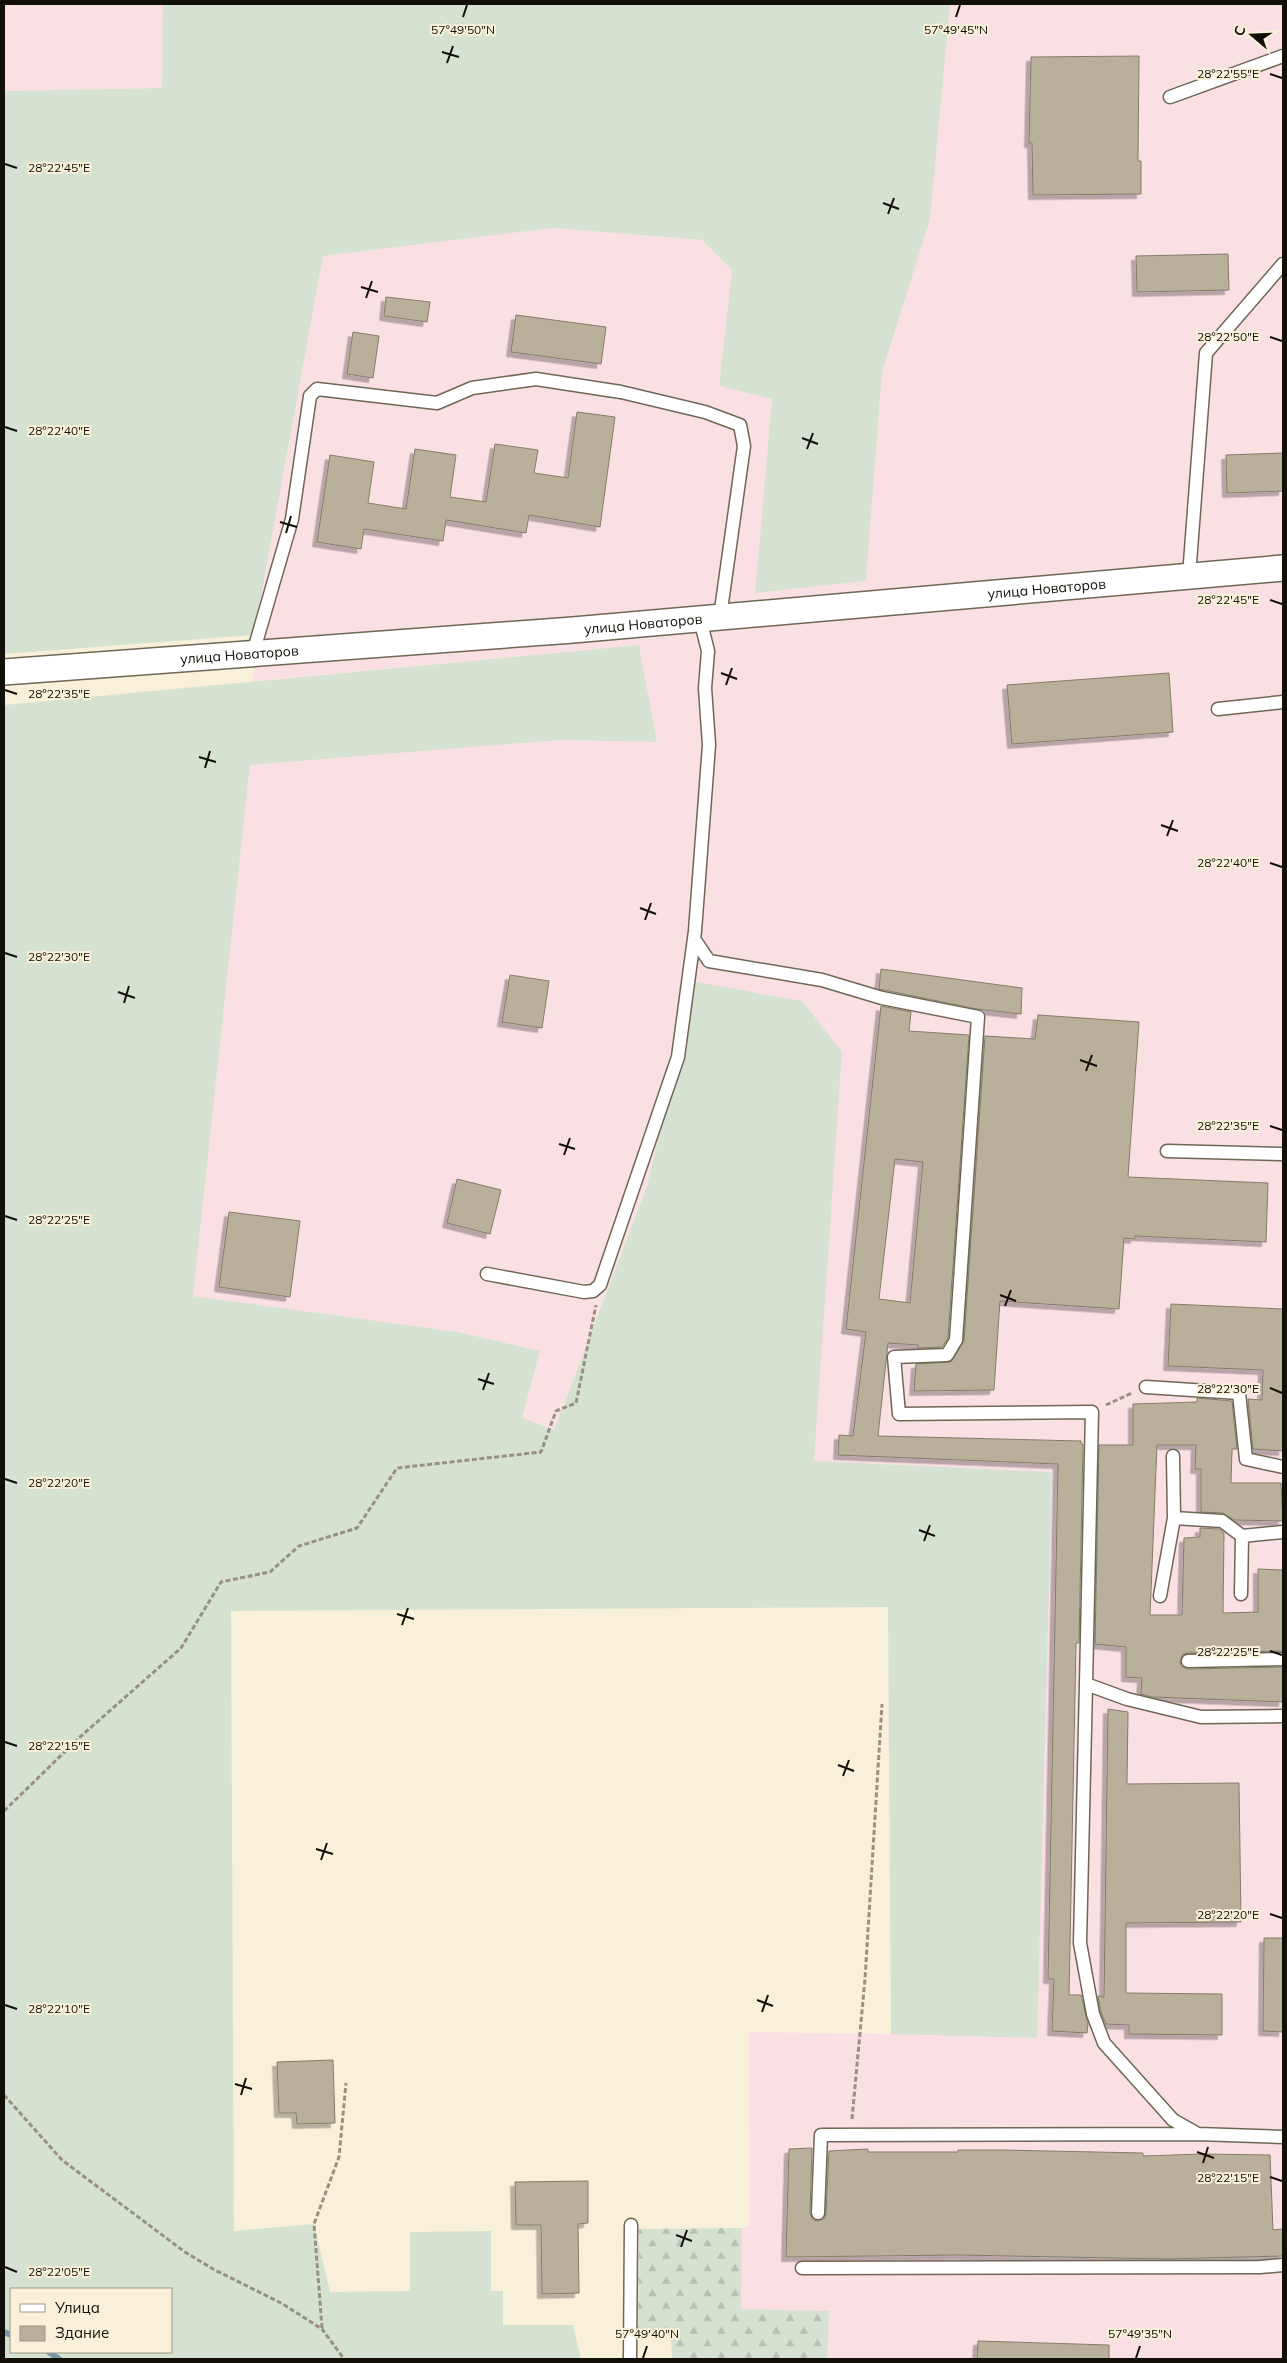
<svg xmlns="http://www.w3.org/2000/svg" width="1287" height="2363" viewBox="0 0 1287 2363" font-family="Mulish,sans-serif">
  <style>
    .industrial { fill: #fadfe3 }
    .grass { fill: #d5e2d2; fill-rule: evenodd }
    .forest { fill: url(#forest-firs) }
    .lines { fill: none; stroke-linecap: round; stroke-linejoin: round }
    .stream { stroke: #7798a6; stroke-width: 6 }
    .building { fill: #b9b09b; stroke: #847c68; fill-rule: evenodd; filter: url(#shadow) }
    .service-casing { stroke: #6f6754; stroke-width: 15 }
    .minor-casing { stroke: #6f6754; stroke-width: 28 }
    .path { stroke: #989181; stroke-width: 3; stroke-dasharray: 5 2.5; stroke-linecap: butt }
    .service { stroke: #fff; stroke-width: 12 }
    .minor { stroke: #fff; stroke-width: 25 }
    .ticks { fill: none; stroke: #120f08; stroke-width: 2 }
    .labels { text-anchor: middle; stroke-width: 4; stroke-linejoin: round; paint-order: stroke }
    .street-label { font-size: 14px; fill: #120f08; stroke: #f9f0da }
    .ticks-label { font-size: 12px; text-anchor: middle; fill: #120f08; stroke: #f9f0da; stroke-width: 4; stroke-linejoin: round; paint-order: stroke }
  </style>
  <defs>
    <pattern id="forest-firs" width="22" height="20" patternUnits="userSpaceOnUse" patternTransform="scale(1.25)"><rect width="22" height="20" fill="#d5e2d2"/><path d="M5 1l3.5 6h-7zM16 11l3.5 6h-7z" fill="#b6c1b3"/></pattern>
    <filter id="shadow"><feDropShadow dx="-4.5" dy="4.5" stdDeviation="0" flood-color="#0004"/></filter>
  </defs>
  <rect width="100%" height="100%" fill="#f9f0da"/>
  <!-- industrial -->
  <path class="industrial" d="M4,4H163V88L4,91Z
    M950,4H1283V2359H827L828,2311L741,2309L742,2228L750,2225L749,2032L891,2034L1052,1472L813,1461L842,1052L696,982L647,1186L554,1430L522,1419L540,1351L458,1332L193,1296L250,765L560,740L657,742L639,645L253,681L254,635L323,256L554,228L702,240L732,270L719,385L772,399L755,593L866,581L882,372L930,220Z"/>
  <!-- grass -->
  <path class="grass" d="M163,4H950L930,220L882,372L866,581L755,593L772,399L719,386L732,270L702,240L554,228L323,256L254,635L4,654V91L162,88Z
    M639,645L657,742L560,740L250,765L193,1296L458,1332L540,1351L522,1418L554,1430L647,1186L696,982L802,1001L842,1052L814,1461L1052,1472L1037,2038L891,2034L888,1607L231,1611L234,2231L314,2224L330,2292L410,2291V2232L491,2231V2291H503V2325H573L581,2359H4V705ZM11,2289H171V2352H11Z"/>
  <!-- forest -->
  <path class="forest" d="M742,2228L741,2309L829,2311L827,2359H672L671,2336L651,2335L638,2330L639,2229Z"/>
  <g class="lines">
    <!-- stream -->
    <path class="stream" d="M4,2332L11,2335
      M49,2352L59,2359"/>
  </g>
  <!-- building -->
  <path class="building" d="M1139,56L1138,161H1141V194L1033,195L1032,143H1029L1031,57Z
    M1228,254L1229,290L1137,292L1136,256Z
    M386,297L430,302L427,322L384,316Z
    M516,315L606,327L601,364L511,352Z
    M353,332L379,336L373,378L347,374Z
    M577,412L615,417L600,527L529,515L526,533L446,520L443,541L364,529L361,549L317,542L330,455L374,462L368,503L406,509L415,449L456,455L450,497L486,502L495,444L538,450L534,473L568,478Z
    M1283,453V491L1227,493L1226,455Z
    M1169,673L1173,732L1012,744L1007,685Z
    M881,969L1022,988L1021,1014L977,1009L879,989Z
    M510,975L549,981L542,1028L502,1022Z
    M881,1006L911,1012L909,1031L969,1035L948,1338L942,1347L918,1348V1345L888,1343L878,1436L1081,1441V1444H1083L1079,1643H1076L1069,1995H1081L1088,2024L1087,2033L1052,2031L1054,1979H1048L1058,1464L838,1455L839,1435L853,1436L866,1332L846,1329ZM895,1159L923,1162L910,1303L879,1299Z
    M1038,1015L1139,1022L1128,1177L1268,1183L1266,1242L1135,1236V1239L1124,1238L1119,1309L1000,1301L994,1390L914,1391L916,1364L951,1362L964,1341L985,1036L1035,1039Z
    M457,1179L501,1190L490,1234L447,1223Z
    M229,1212L300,1221L290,1297L219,1287Z
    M1171,1304L1283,1309V1451L1253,1449L1248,1399L1262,1400L1263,1370L1168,1366Z
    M1197,1398L1232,1401L1237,1449H1232L1231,1483H1281L1283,1521L1234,1520L1223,1513L1201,1512V1469H1195L1196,1445H1157L1150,1615H1182L1184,1538L1200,1537V1528L1219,1529L1224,1533L1223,1613L1258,1612V1569L1283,1570V1651L1188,1653L1183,1654L1180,1661L1181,1666L1188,1669L1283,1667V1702L1152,1697L1141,1694L1142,1678L1126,1677V1647L1095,1644L1099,1445H1133V1404L1197,1402Z
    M1108,1709L1128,1712L1127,1784L1239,1783L1241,1922L1126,1923V1993L1222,1994V2035L1129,2034V2025L1106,2024L1101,2012L1098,1996L1104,1997Z
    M1264,1938H1283V2032L1263,2031Z
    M333,2060L335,2123L297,2124L296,2113H279L277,2062Z
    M812,2148L810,2213L813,2220L818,2221L825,2218L826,2213L829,2151L868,2149V2152H958V2150H1002L1143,2153V2156L1203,2154L1270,2155L1273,2230L1283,2229V2256L1166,2259L958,2255L786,2257L789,2149Z
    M588,2181V2223L578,2224L579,2293L542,2294L541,2225H516L515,2182Z
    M978,2341L1109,2345V2359H977Z"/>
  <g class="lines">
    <!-- service casing -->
    <g class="service-casing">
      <path id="service" d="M1170,97L1283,56
        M1189,576L1206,353L1283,264
        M253,653L292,519L310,396L317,389L437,403L472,388L536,379L621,392L705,412L740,425L744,446L720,617
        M1218,709L1283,702
        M694,939L709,961L822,980L882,998L978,1017L956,1340L947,1355L894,1357L899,1414L1092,1412L1086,1684L1127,1699L1201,1717L1283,1716
        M1167,1151L1283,1154
        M487,1274L584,1292L593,1291L600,1285L678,1057L695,931L709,745L705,688L708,651L700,619
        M1146,1387L1239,1393L1246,1459L1283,1467
        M1173,1456L1174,1518
        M1241,1594L1242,1536
        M1160,1596L1174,1518L1222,1521L1242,1536L1283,1532
        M1188,1661L1283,1659
        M1086,1684L1080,1943L1093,2014L1104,2043L1173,2120L1196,2133
        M818,2213L821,2135L1198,2134L1283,2137
        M802,2268L1260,2267L1283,2265
        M630,2359L631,2225"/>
    </g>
    <!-- minor casing -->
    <g class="minor-casing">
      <g id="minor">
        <path id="s1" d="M4,672L573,630L1283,568"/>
      </g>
    </g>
    <!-- path -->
    <path class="path" d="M1106,1405L1132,1393
      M4,1811L80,1737L181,1648L221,1582L270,1572L299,1546L357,1528L397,1468L541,1452L556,1411L576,1403L596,1305
      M4,2095L62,2160L185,2252L213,2269L281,2303L322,2329L344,2359
      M852,2119L865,1979L882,1704
      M322,2328L314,2224L339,2157L346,2083"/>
    <!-- service -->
    <use href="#service" class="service"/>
    <!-- minor -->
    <use href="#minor" class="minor"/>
  </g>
  <!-- ticks -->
  <path class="ticks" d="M463,17L467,5M956,17L960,5M442,52L459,57M447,63L453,46M1270,74L1282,78M5,164L17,168M883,203L899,209M888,214L894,198M361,287L378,292M366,298L372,281M1270,337L1282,341M5,427L17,431M802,438L818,444M807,449L813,433M280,522L297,527M286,533L291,516M1270,600L1282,604M721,673L737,679M726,685L732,668M5,690L17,694M199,757L216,762M205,768L210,751M1161,825L1178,831M1167,836L1173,820M1270,863L1282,867M640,908L656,914M645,920L651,903M5,953L17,957M118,992L135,998M124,1003L129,986M1080,1060L1097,1066M1086,1071L1092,1055M1270,1126L1282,1130M559,1144L575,1149M564,1155L570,1138M5,1216L17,1220M1000,1295L1016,1301M1005,1306L1011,1290M478,1379L494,1384M1270,1388L1282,1393M483,1390L489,1373M5,1479L17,1483M919,1530L935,1536M924,1541L930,1525M397,1614L414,1619M402,1625L408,1608M1270,1651L1282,1655M5,1742L17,1746M838,1765L854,1771M843,1776L849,1760M316,1849L333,1854M321,1860L327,1843M1270,1914L1282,1918M757,2000L773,2006M5,2005L17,2009M762,2012L768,1995M235,2084L252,2089M241,2095L246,2078M1197,2152L1214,2158M1203,2163L1208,2147M1270,2177L1282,2181M676,2235L692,2241M681,2247L687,2230M5,2267L17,2272M643,2358L647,2346M1136,2358L1140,2346"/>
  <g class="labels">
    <!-- street labels -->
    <g class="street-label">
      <text dy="5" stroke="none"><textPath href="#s1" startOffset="1046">улица Новаторов</textPath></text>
      <text dy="5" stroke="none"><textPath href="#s1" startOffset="641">улица Новаторов</textPath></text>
      <text dy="5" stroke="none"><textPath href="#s1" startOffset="236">улица Новаторов</textPath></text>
    </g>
  </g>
  <g class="ticks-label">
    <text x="463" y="34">57°49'50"N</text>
    <text x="956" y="34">57°49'45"N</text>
    <text x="1228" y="78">28°22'55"E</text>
    <text x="59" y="172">28°22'45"E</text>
    <text x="1228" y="341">28°22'50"E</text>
    <text x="59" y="435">28°22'40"E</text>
    <text x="1228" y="604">28°22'45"E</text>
    <text x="59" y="698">28°22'35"E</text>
    <text x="1228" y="867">28°22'40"E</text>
    <text x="59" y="961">28°22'30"E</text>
    <text x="1228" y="1130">28°22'35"E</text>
    <text x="59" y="1224">28°22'25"E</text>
    <text x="1228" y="1393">28°22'30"E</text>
    <text x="59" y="1487">28°22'20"E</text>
    <text x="1228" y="1656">28°22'25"E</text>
    <text x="59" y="1750">28°22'15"E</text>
    <text x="1228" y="1919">28°22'20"E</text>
    <text x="59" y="2013">28°22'10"E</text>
    <text x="1228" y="2182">28°22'15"E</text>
    <text x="59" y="2276">28°22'05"E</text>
    <text x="647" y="2338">57°49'40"N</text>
    <text x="1140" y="2338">57°49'35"N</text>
  </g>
  <!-- border -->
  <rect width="1287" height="2363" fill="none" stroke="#120f08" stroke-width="10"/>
  <!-- legend -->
  <rect x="10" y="2288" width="162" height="65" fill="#f9f0da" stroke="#9d9686"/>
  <rect x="20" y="2304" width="25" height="8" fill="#ffffff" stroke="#9d9686"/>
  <text x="55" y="2313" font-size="15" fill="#120f08">Улица</text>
  <rect x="20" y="2326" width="25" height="15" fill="#b9b09b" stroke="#9d9686"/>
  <text x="55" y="2338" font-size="15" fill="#120f08">Здание</text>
  <!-- north arrow -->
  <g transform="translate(1252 35) rotate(289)" stroke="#f9f0da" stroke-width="4" paint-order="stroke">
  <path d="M0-4L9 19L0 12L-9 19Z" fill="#120f08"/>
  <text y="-8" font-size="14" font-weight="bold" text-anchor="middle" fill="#120f08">С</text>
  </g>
</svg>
